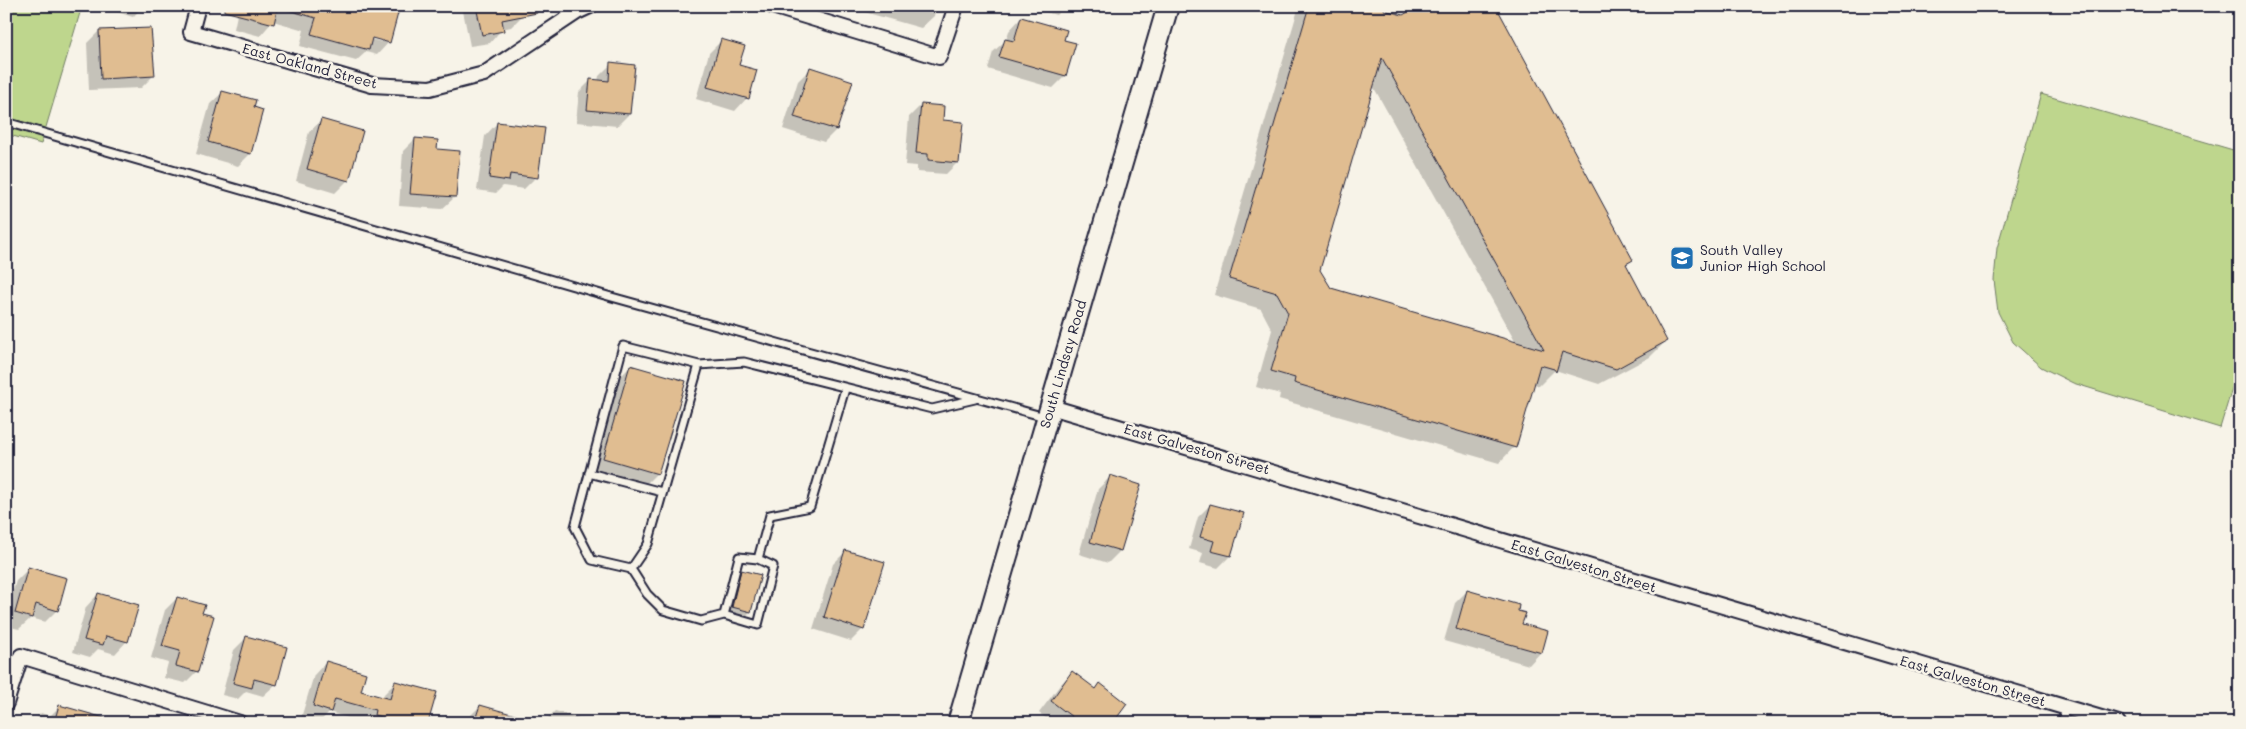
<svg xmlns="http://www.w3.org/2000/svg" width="2246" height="729" viewBox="0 0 2246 729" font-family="Mali,sans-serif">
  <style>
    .green { fill: #bed68d; stroke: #707c64 }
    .shadow { fill: #0003; fill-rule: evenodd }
    .building { fill: #e0bd91; stroke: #22223b; fill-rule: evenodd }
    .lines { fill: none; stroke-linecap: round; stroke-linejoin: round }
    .service-casing { stroke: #22223b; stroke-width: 11 }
    .minor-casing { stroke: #22223b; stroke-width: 18 }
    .secondary-casing { stroke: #22223b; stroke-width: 24 }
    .service { stroke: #f7f3e8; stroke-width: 7 }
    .minor { stroke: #f7f3e8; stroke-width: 14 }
    .secondary { stroke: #f7f3e8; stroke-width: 20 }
    .labels { text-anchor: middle; stroke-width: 5; stroke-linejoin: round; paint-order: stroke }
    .street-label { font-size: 14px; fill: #22223b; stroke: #f7f3e8 }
    .poi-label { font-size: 14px; fill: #22223b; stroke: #f7f3e8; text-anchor: start }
  </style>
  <rect width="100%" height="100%" fill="#f7f3e8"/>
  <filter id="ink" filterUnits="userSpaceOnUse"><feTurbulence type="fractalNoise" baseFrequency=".02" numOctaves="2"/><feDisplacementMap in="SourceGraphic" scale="10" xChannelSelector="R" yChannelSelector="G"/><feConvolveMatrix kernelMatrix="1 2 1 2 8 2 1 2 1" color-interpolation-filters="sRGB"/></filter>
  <g filter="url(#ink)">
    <!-- green -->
    <path class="green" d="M6,6H82L41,144L6,134Z
      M2041,94L2240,152V362L2220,428L2073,383L2041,367L2013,342L1998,312L1994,280L1997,248Z"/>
    <!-- shadow -->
    <path class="shadow" d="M98,6H143L133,17Z
      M225,6H399L389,42L377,55L366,52L356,61L300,46L304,30L273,21L260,36L234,29L238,10ZM366,35L382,40V42L366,38Z
      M462,6H521L523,15L511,27L502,29L490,43L470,46Z
      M843,6H936L934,16L921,28Z
      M1026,6H1065L1056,15Z
      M1299,6H1384L1382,11L1632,260L1625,266L1666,341L1650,357L1599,384L1555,370L1539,386L1533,383L1514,447L1499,463L1279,399L1280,394L1256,387L1272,330L1261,309L1214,295ZM1373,86L1516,343L1330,289L1319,270Z
      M1021,18L1062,41L1074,44L1065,76L1053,88L988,69L993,52L1006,40L1009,31Z
      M99,31L153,76L141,88L89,90L87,43Z
      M721,41L738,66L747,98L735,111L696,99L709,53Z
      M611,64L629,114L617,126L576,122L579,92L591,80L598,81L599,76Z
      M810,69L836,130L824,142L783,129L798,81Z
      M223,92L252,108L262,111L250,154L238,166L196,154L210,104Z
      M921,105L958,162L946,174L917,172V166L905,165L909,117Z
      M322,120L347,181L335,193L296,181L309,132Z
      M497,123L536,177L524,189L503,186L496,193L477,190L485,136Z
      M415,139L436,150L455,197L442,209L399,206L403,151Z
      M631,366L657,473L641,489L588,474L615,382Z
      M1110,477L1120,551L1108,563L1079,554L1098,489Z
      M1210,505L1230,556L1218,568L1200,563L1203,553L1189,549L1198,517Z
      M845,552L863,629L851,641L813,629L833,564Z
      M28,569L57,610L45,622L31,618L19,629L6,626V613L16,581Z
      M742,571L760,576L750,612L742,620L724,615L734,579Z
      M1467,591L1516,612L1521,625L1541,652L1529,665L1444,641L1455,603Z
      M98,594L127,641L115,654L98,649L90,657L73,652L86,607Z
      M177,598L197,671L185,683L164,678L168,663L151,658L165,610Z
      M246,638L276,684L263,696L246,691L238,699L222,695L234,650Z
      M326,662L359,692L382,698L384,694L396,682L427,723H364L329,712L319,723L301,718L314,675Z
      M1072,673L1095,690L1100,685L1111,723H1052L1039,713L1060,685Z
      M60,706L113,723H32L41,713L50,716Z
      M480,706L516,723H467L468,718Z
      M555,711L596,723H543Z"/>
    <!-- building -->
    <path class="building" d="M224,6H278L274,24L224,11Z
      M288,6H400L390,43L372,38L369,50L311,34L316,18L288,10Z
      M476,6H536L537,13L502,20L504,31L482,35Z
      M1309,6H1385L1384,10L1403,15L1418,6H1496L1633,260L1626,264L1667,341L1616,369L1562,352L1556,372L1554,369L1540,365L1516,448L1294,383L1295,378L1271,371L1288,313L1277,293L1229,279ZM1382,58L1544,350L1331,288L1320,270Z
      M1021,17L1067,30L1064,40L1076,43L1066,76L999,57L1005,39L1014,41Z
      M151,28L155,76L101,79L99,30Z
      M721,39L745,46L739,65L757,70L749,99L707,87Z
      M610,62L635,65L630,114L587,110L590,79L609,81Z
      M810,67L853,81L837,130L794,117Z
      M222,91L256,100L254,107L263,110L251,154L208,142Z
      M921,104L944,106L943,120L963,122L959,163L928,160V154L916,153Z
      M321,119L363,131L349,181L307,169Z
      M497,122L545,128L538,178L510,174L509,181L489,178Z
      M415,138L438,140L437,149L460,151L456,197L410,194Z
      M630,365L686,381L658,474L603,458Z
      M1110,475L1141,485L1121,551L1090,542Z
      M1210,504L1244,513L1231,556L1211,551L1214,541L1200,537Z
      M845,550L885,562L864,630L824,617Z
      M28,567L67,578L58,611L36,604L32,618L15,613Z
      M741,570L761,575L751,612L732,607Z
      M1467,590L1519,605L1518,611L1526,613L1522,624L1548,631L1542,653L1456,629Z
      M98,593L139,605L128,642L106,636L103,645L84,640Z
      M177,597L205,605L202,613L214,616L198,672L176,666L180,651L162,646Z
      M246,636L287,647L277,685L254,679L252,688L233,683Z
      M326,661L366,673L361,691L390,699L395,681L437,692L428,723H384L385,718L374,715L375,710L335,699L331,712L313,706Z
      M1072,671L1096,689L1100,683L1127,704L1113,723H1080L1051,701Z
      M59,705L108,719V723H54Z
      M480,705L529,719L528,723H474Z"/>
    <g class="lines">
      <!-- service casing -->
      <g class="service-casing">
        <path id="service" d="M6,122L608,296L1045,417
          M699,365L648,544L631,569L592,560L575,527L623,346L699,365L744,362L932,409L975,399
          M589,473L662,492
          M758,559L770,515L810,507L845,389
          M631,569L647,594L663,610L701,621L724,615L758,625L773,566L758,559L739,557L724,615
          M2062,723L2066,708"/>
      </g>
      <!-- minor casing -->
      <g class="minor-casing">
        <path id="minor" d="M198,6L191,32L372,85L430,88L484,74L577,12L590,6
          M772,6L939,57L956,6
          M1051,407C1408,510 1762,621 2118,723
          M6,703L21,656L240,723"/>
      </g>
      <!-- secondary casing -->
      <g class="secondary-casing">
        <g id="secondary">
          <path id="s1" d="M958,723L1168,6"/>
        </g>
      </g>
      <!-- service -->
      <use href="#service" class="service"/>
      <!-- minor -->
      <use href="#minor" class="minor"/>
      <!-- secondary -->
      <use href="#secondary" class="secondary"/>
    </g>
  </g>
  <!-- icons -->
  <defs>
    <g id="school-square" transform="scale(1.25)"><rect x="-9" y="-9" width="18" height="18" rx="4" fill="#1f6fb2" stroke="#f7f3e8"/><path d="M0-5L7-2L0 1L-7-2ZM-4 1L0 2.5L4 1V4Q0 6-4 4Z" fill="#fff"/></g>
  </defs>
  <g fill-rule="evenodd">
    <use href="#school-square" x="1682" y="258"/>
  </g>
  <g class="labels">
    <!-- street labels -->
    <g class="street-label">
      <text transform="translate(310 66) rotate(15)" y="5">East Oakland Street</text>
      <text dy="5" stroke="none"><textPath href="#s1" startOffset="374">South Lindsay Road</textPath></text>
      <text transform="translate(1197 449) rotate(16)" y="5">East Galveston Street</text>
      <text transform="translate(1584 566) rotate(17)" y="5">East Galveston Street</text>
      <text transform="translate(1973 681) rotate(16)" y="5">East Galveston Street</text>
    </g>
    <!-- poi labels -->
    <g class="poi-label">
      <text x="1700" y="255">South Valley<tspan x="1700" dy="16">Junior High School</tspan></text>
    </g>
  </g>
  <!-- margin -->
  <rect width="2246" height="729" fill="none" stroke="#f7f3e8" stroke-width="25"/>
  <rect x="12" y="12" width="2221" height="704" fill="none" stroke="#22223b" stroke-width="2" filter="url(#ink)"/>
</svg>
